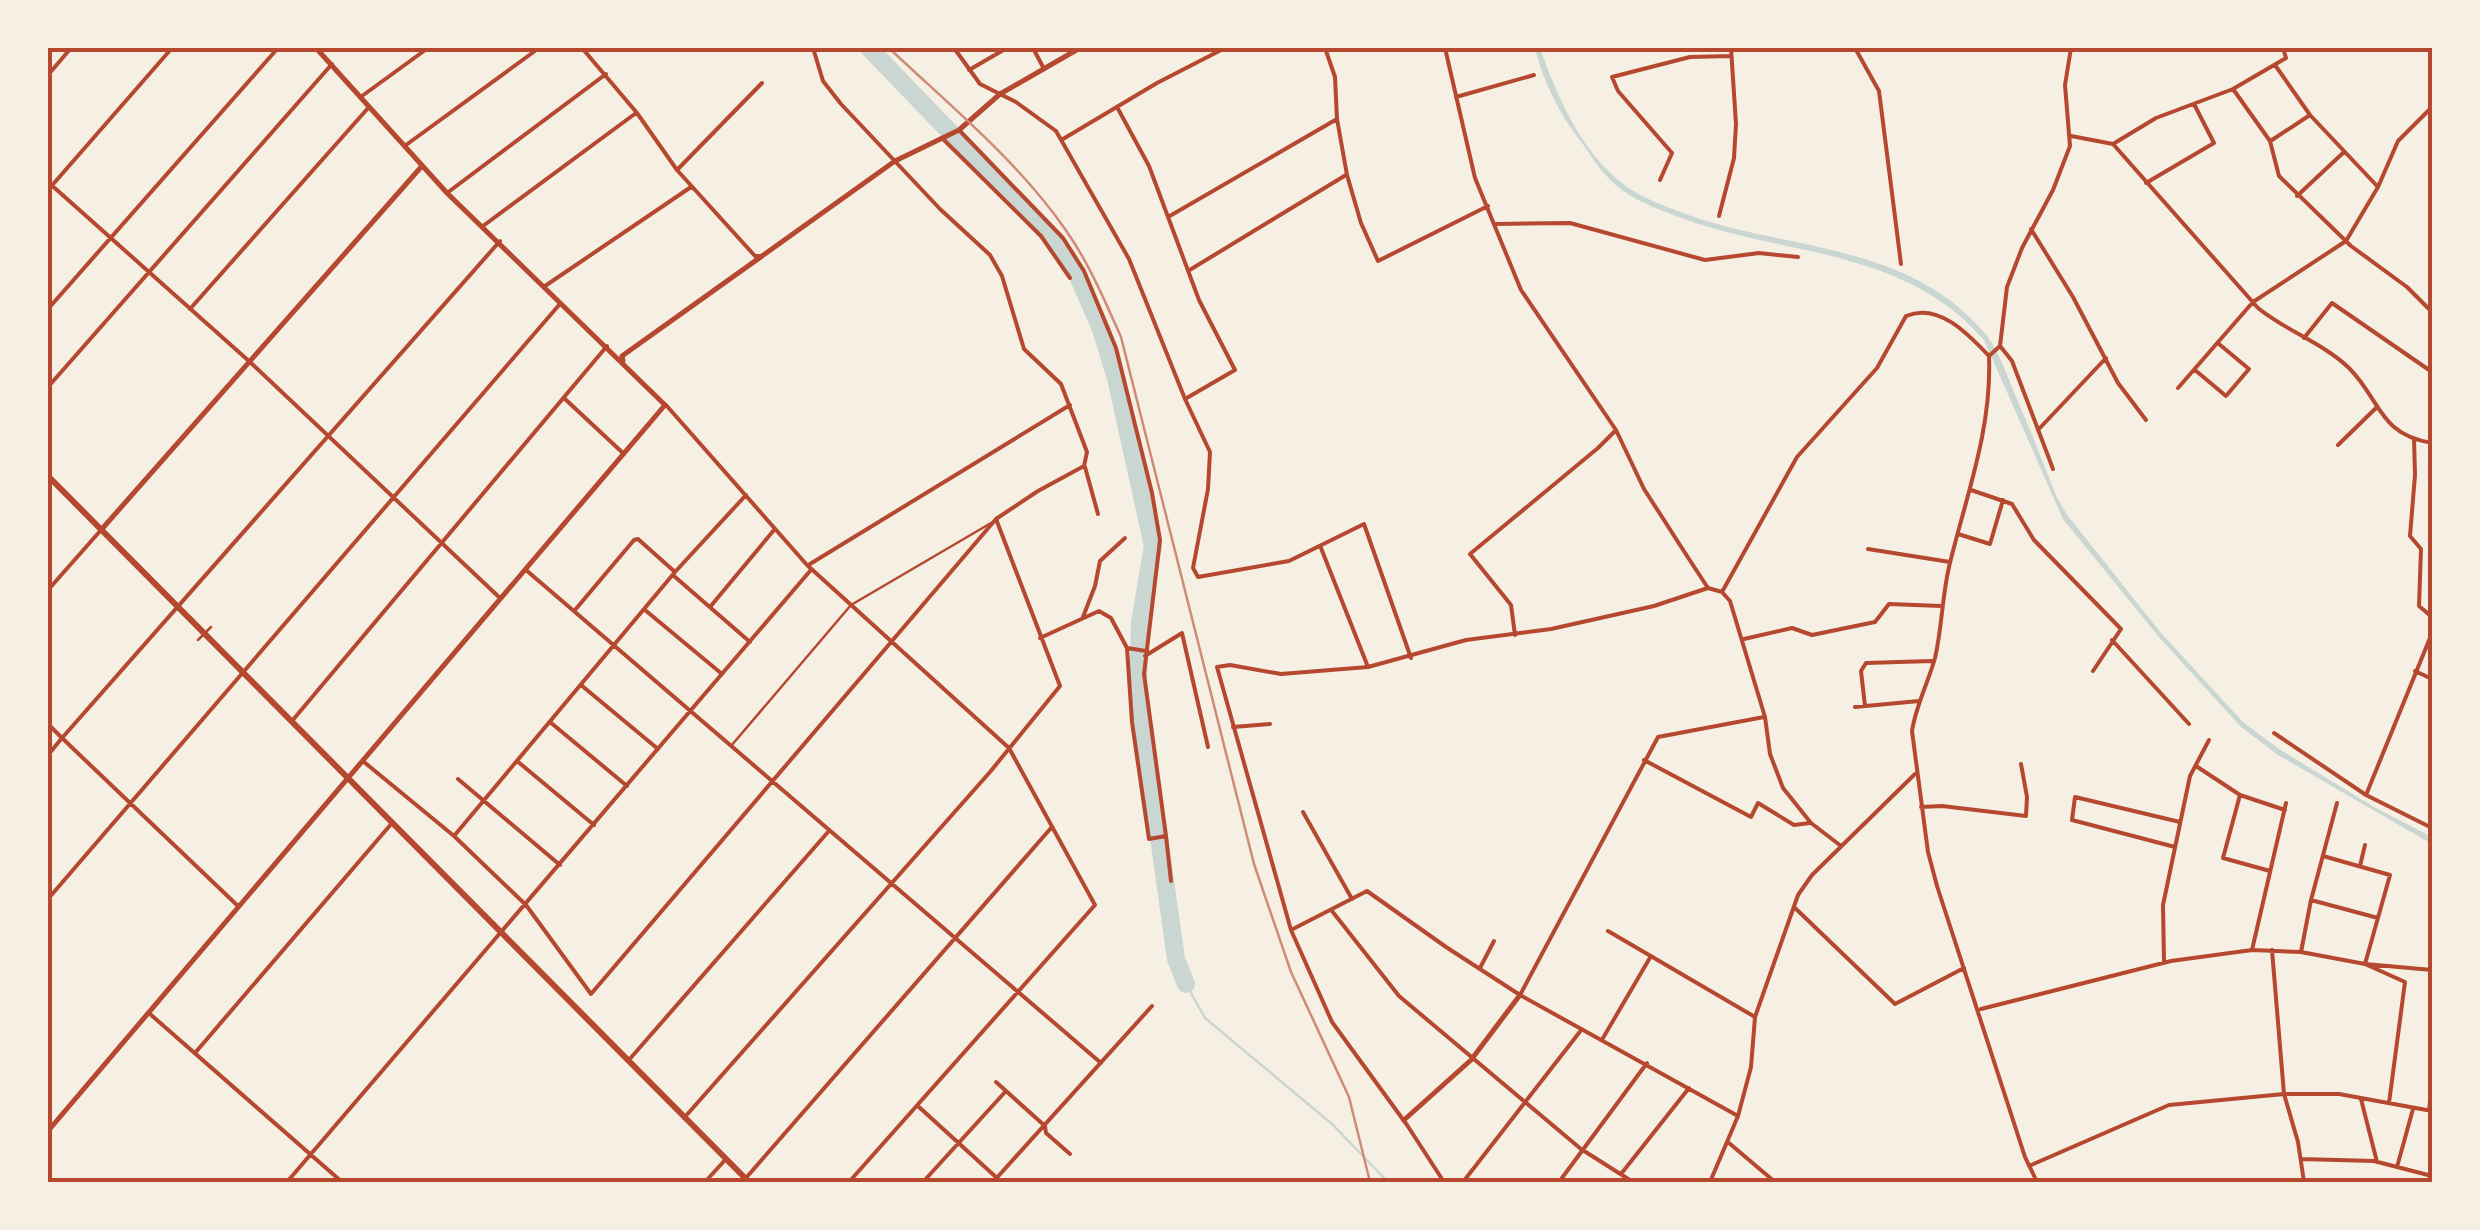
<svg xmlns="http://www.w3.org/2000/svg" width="2480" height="1230" viewBox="0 0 2480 1230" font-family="Ubuntu,sans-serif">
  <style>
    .water { fill: #c9d6d2 }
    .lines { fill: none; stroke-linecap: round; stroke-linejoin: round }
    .stream { stroke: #c9d6d2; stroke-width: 2.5 }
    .river { stroke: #c9d6d2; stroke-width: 18 }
    .service { stroke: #b5482f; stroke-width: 2.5 }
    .pedestrian { stroke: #b5482f; stroke-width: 2.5 }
    .minor { stroke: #b5482f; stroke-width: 4 }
    .tertiary { stroke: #b5482f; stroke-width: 5 }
    .primary { stroke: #b5482f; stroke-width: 6 }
    .rail { stroke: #cf8b77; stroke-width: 2.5 }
    .neatline { fill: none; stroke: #b5482f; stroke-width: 4 }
  </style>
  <rect width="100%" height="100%" fill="#f6efe4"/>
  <!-- water -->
  <path class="water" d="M1535,48H1540C1557,96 1580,150 1622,183C1639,197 1662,205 1683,213C1785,251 1904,241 1983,331C1998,348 2005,371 2014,392C2029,427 2043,462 2057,498L2068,516L2161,633L2244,723L2279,749L2374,807L2432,837V844L2278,755L2241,727L2158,636L2063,519L1984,340C1906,249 1787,256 1684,219C1663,211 1640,203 1622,190C1605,178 1594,160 1582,143C1560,115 1543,82 1535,48Z"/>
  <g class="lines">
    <!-- stream -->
    <path class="stream" d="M1186,984L1205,1018L1332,1124L1388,1182"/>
    <!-- river -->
    <path class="river" d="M869,48L1051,237L1077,274L1101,329L1116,378L1153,546L1140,622L1138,687L1176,959L1186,984"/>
    <!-- service -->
    <path class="service" d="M731,746L851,605L991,523"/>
    <!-- pedestrian -->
    <path class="pedestrian" d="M198,640L211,627"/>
    <!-- minor -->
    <path class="minor" d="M582,48L637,113L677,170L755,256H759
      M954,48L980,84L1016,102L1056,131L1129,259L1185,399L1210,452L1208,489L1193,568L1198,577L1289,561L1364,524L1411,658
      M1033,48L1044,69
      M1325,48L1335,77L1337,119L1347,175L1361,223L1378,261L1488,206
      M1445,48L1475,178L1521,290L1616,430L1644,489L1689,559L1708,588L1722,592L1730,601L1765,717L1770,754L1783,788L1811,823L1841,846
      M1855,48L1879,91L1901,264
      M2283,48L2286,58L2233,89L2270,141L2279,176L2351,246L2407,287L2432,312
      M2275,65L2310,115L2378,187
      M969,70L1007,48
      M48,75L71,48
      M362,96L428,48
      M1456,97L1534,75
      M1117,107L1149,166L1199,300L1235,370L1185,399
      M959,130L1063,238L1084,271L1116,348L1152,493L1160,540L1144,674L1166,836
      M2071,136L2113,144L2156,118L2233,89
      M942,138L1041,236L1070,278
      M1063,139L1157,83L1225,48
      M2272,140L2310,115
      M2113,144L2258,308C2286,331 2323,343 2349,368C2381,400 2379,435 2432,443
      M406,145L539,48
      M677,170L762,83
      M1660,180L1672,153L1618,91L1612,77L1690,57L1731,56
      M48,182L250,362L500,598
      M2146,183L2214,143L2194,104
      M48,190L172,48
      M447,193L606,74
      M2297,196L2344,152
      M1719,216L1734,158L1736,124L1731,48
      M1168,217L1337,119
      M1496,224L1570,223L1705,260L1759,253L1798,257
      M483,226L636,113
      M2031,229L2073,297L2118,383L2146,420
      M1188,271L1346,175
      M545,286L691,187
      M48,309L278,48
      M190,309L369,107
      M2304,338L2332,303L2432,372
      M2000,346L2012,361L2053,469
      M2195,370L2226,396L2249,369L2219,344
      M48,387L332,64
      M2178,388L2253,302L2346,241L2378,187L2398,141L2432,107
      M565,399L624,454
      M666,405L807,565L1009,748L1095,905L849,1182
      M2038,430L2106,358
      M2414,439L2415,475L2410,536L2421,549L2419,606L2432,617
      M2338,445L2376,408
      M1085,467L1098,514
      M1971,490L2012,504L2034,540L2121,629L2093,671
      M1958,534L1990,544L2003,500
      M1321,548L1368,667
      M1868,549L1950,562
      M810,564L1070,405
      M526,570L1101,1063
      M674,576L750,642
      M48,590L101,530
      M1722,592L1797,457L1877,368L1906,316C1939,302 1969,335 1989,356
      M710,607L774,530
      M575,610L634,540L638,539L675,572
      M645,610L722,674
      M1083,617L1095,586L1100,561L1125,538
      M1515,635L1511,605L1470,554L1598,448L1615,431
      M1040,638L1099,611L1111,618L1127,648L1146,651
      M1744,639L1792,628L1812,635L1875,622L1889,604L1941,606
      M2112,640L2189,724
      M1127,648L1132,722L1149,839L1166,836L1171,881
      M1145,656L1182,633L1208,747
      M2415,671L2432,679
      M581,685L658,749
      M1865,706L1861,671L1866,663L1932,661
      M1855,707L1919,701
      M292,721L607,346
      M550,722L627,786
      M48,724L62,738L48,755
      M1233,727L1270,724
      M2274,733L2366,795L2432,828
      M1644,760L1751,817L1758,803L1794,825L1810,823
      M517,761L594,825
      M364,762L454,836L526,905L591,994L996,519
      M2196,766L2240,795L2285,810
      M458,779L560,865
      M2240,795L2223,858L2270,871
      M2366,795L2432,633
      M1921,807L1942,806L2026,816L2027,797L2021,764
      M1303,812L1352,899
      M454,836L675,572L746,495
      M2175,847L2072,820L2075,797L2180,822
      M2323,856L2390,875L2365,964L2405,982L2389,1103
      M2360,866L2365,845
      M48,899L559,305
      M2311,900L2378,918
      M238,906L62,738L500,241
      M1794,907L1895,1004L1964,968
      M1332,911L1399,996L1581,1149L1633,1182
      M1291,930L1367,891L1446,947L1520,995L1738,1116
      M1608,931L1755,1017
      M2252,950L2286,803
      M2272,950L2284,1094L2298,1142L2304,1182
      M2301,952L2311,900L2337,803
      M2164,962L2163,905L2190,776L2209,740
      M1480,968L1494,941
      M1520,995L1658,737L1764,717
      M1981,1009L2171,961L2252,950L2301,952L2365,964L2432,970
      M150,1014L342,1182
      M1603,1038L1651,956
      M195,1053L392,823
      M628,1061L828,832
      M996,1082L1045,1126L1046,1133L1070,1154
      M2361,1099L2377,1162
      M919,1107L997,1178
      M2429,1110L2432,1085
      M684,1118L990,772L1060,686L996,519L1038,491L1084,466L1087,452L1061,384L1024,349L1002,276L990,255L940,209L841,104L823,81L813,48
      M1729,1143L1775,1182
      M2301,1159L2374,1161L2432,1176
      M2029,1166L2169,1105L2284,1094H2339L2432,1111
      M2397,1167L2413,1109
      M1621,1174L1689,1088
      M745,1179L1051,828
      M287,1182L810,571
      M705,1182L726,1159
      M923,1182L1006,1091
      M993,1182L1152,1006
      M1444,1182L1407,1125L1332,1022L1291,930L1217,667L1230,665L1281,674L1368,667L1466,640L1551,629L1654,606L1708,588
      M1463,1182L1582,1029
      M1559,1182L1647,1063
      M1710,1182L1738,1116L1751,1067L1755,1017L1798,895L1812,875L1915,774
      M2037,1182L2025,1157L1937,886L1928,852L1912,731C1916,705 1928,683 1935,658C1942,628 1942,597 1949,567C1966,496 1992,430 1989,356L2000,346L2007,287L2022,248L2053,190L2070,146L2065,85L2071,48"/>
    <!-- tertiary -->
    <path class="tertiary" d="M623,361L622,356L895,161L959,130L1000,94L1080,48
      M101,530L422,166
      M1404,1120L1471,1060L1520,995
      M48,1131L665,405L447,193L316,48"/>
    <!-- primary -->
    <path class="primary" d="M48,476L749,1182
      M48,1177L51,1182"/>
    <!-- rail -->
    <path class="rail" d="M889,48C949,105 1017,160 1065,229C1089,263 1104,299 1121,337L1254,864L1291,972L1349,1097L1370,1182"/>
  </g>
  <!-- border -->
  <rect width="2480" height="1230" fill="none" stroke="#f6efe4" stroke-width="100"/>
  <rect x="50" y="50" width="2380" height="1130" class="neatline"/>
</svg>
